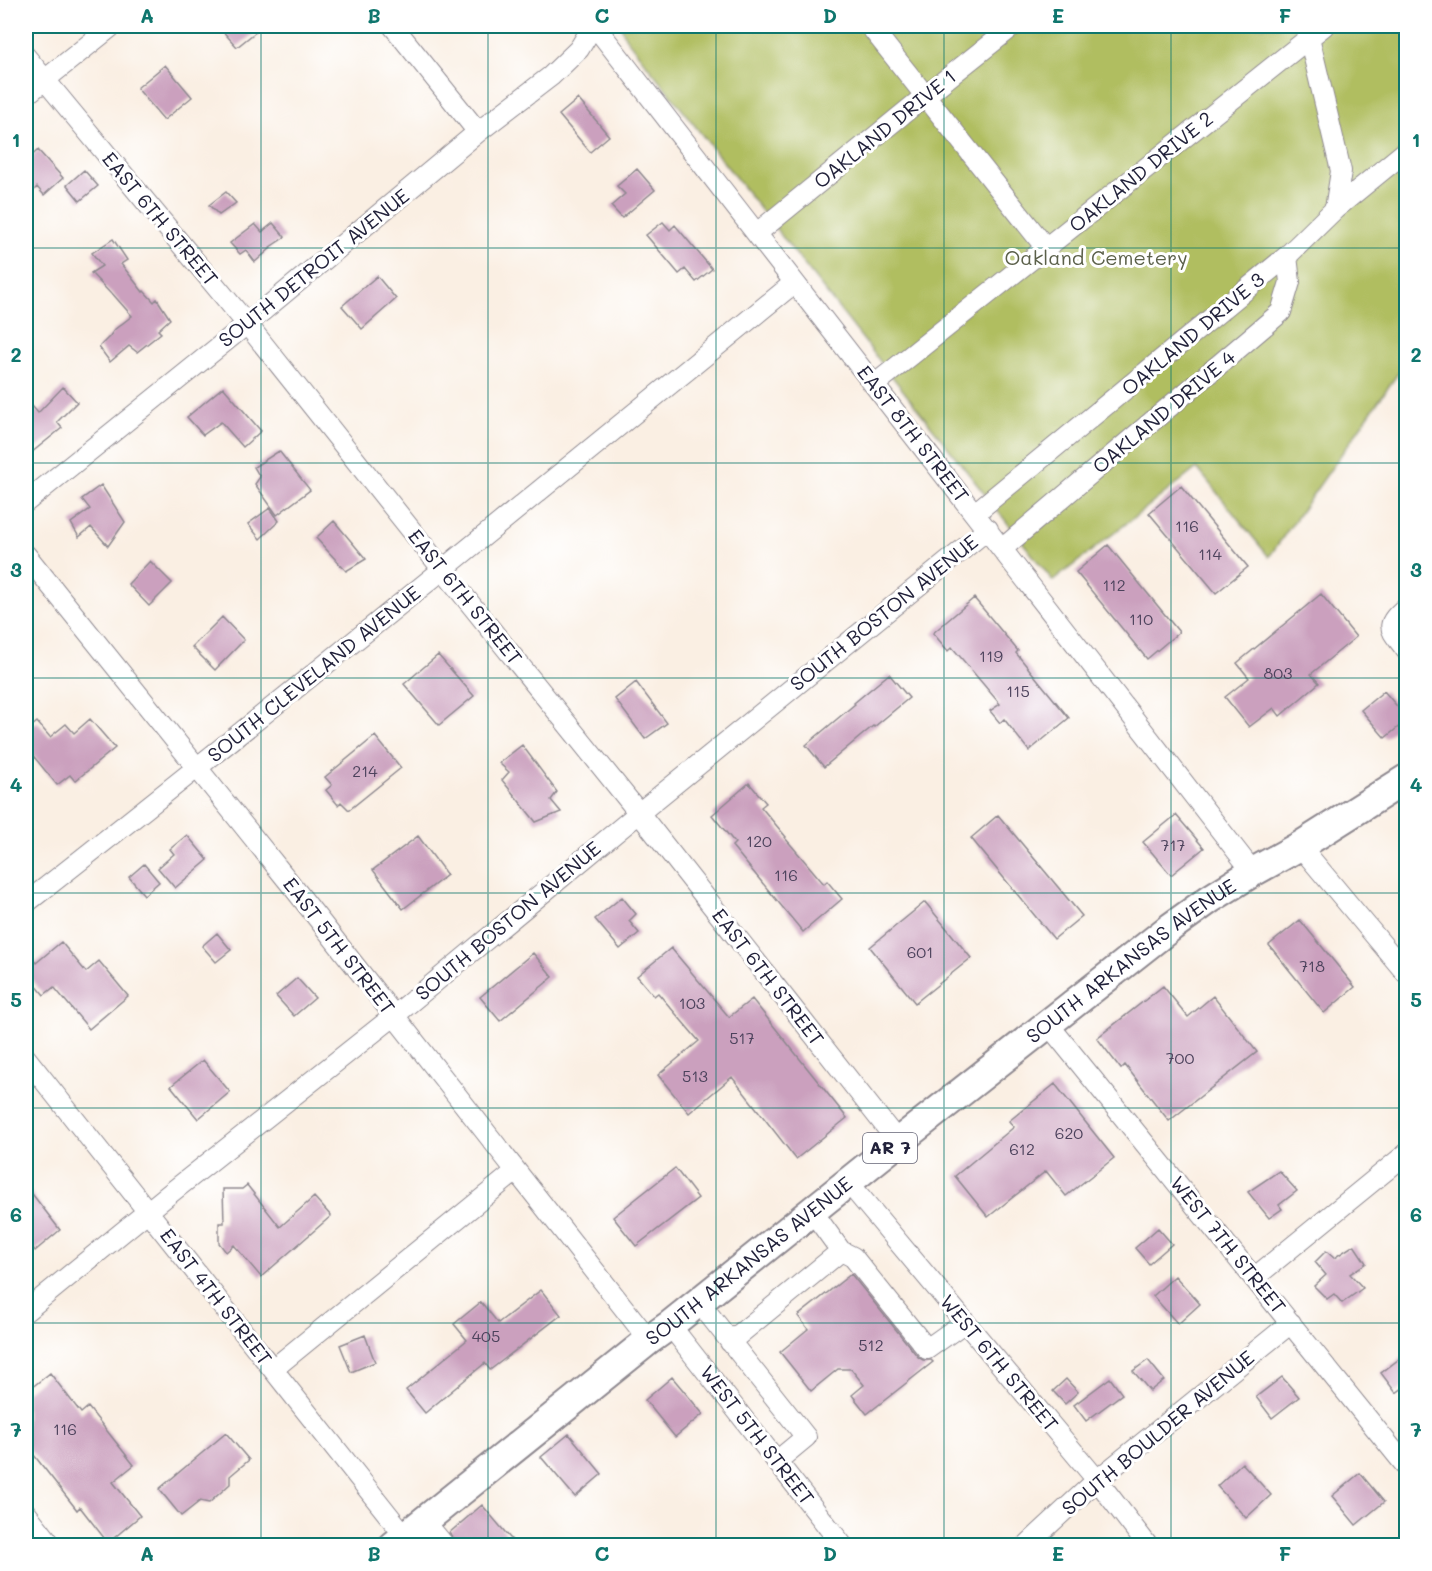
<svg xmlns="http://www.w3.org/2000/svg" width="1432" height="1571" viewBox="0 0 1432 1571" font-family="Mali,sans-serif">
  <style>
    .green { fill: #b0be60; stroke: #69704e; stroke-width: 1.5 }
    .building { fill: #cba0be }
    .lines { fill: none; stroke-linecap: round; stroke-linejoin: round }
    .minor-casing { stroke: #8e888f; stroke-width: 22 }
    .highway-casing { stroke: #8e888f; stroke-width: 32 }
    .minor { stroke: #fff; stroke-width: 20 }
    .highway { stroke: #fff; stroke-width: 28 }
    .grid { fill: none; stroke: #0f766e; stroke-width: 1.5; stroke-opacity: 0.55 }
    .labels { text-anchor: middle; stroke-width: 6; stroke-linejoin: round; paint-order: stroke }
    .number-label { font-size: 16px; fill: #4c425c }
    .shield { fill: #fff; stroke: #646476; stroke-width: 1.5 }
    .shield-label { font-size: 18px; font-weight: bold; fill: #22223b }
    .street-label { font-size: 20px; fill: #22223b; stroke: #fff }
    .park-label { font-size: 20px; fill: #5b604a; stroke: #fff }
    .neatline { fill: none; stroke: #0f766e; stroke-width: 2 }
    .grid-label { font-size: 20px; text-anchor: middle; font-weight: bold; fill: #0f766e }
  </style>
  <rect width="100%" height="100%" fill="#fff"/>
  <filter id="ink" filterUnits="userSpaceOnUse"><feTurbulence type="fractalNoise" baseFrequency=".0167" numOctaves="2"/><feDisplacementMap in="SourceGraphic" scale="12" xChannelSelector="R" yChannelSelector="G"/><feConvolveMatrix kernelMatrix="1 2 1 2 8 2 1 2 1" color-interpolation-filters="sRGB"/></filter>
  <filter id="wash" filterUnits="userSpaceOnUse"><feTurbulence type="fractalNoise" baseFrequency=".008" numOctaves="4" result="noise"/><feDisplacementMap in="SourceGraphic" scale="24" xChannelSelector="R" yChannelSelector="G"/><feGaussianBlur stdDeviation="1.35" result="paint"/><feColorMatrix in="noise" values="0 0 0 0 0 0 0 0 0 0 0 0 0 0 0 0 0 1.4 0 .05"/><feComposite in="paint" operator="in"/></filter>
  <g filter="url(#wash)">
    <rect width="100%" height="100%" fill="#faefe3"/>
    <!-- green -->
    <path class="green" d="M621,26H1406V362L1269,557L1197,468L1053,581L625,37Z"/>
    <g id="blocks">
      <!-- building -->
      <path class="building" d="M218,26H263L237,47Z
        M165,65L192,97L164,120L137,88Z
        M578,99L609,136L590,152L559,115Z
        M38,150L63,178L44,195L37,187L26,198V161Z
        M637,169L655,190L622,218L611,206L625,194L617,186Z
        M84,170L98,186L80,201L67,185Z
        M226,192L236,203L219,215L209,205Z
        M663,222L670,230L675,225L712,269L696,282L685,269L679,274L646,235Z
        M273,223L285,237L270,247L271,248L255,262L246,250L240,254L230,243L255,224L262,232Z
        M113,239L127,260L121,264L143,292L144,291L154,302L157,299L170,319L158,330L161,333L137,352L129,346L110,362L99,347L110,336L114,330L132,316L111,292L110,293L91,273L102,266L92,253Z
        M377,276L396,299L362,329L342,306Z
        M63,387L77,402L57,422L62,428L26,457V399L38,413Z
        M223,387L261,431L243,447L221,422L203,435L187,417Z
        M279,451L310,490L277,515L255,484L260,477L254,467Z
        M101,485L125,522L108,546L91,527L79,537L71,523L90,509L82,499Z
        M1181,486L1248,567L1216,593L1149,513Z
        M270,508L279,521L260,539L248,524Z
        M334,521L366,559L346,571L316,538Z
        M1108,545L1179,632L1147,659L1076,572Z
        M150,561L172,583L149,606L128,584Z
        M1321,594L1356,637L1311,674L1319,683L1280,716L1274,708L1249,727L1225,697L1249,678L1237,663Z
        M974,598L1018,651L1016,653L1069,718L1029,751L1004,719L1000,723L990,711L1000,704L952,647L948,651L933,633Z
        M222,617L244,640L215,670L192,647Z
        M438,655L474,696L439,725L404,684Z
        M889,674L909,698L874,727L873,726L824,767L806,745L855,704L854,703Z
        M636,682L667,723L645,739L615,699Z
        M1384,691L1407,718V720L1385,738L1361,710Z
        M90,719L115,748L75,781L70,775L57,785L26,747V731L37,722L50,737L66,724L74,733Z
        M375,736L401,768L349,810L341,802L338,805L326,790L332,785L325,777Z
        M522,745L557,792L551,800L561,812L536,822L502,780L509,772L499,763Z
        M749,783L766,803L761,807L786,837L785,838L824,884L827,881L842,899L803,932L732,846L735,843L712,815Z
        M998,815L1082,916L1054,939L971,838Z
        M1176,815L1204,848L1171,875L1143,842Z
        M187,835L208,860L175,888L158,868L174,854L170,849Z
        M418,836L447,875L403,909L373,870Z
        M144,864L159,882L144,895L129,877Z
        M622,897L636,914L629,921L639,933L620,949L595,919Z
        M925,902L971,958L915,1003L870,947Z
        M1300,920L1355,987L1324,1013L1269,945Z
        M217,933L231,950L216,962L202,946Z
        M61,942L86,972L99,961L128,996L89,1029L54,987L44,995L26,973V951L36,963Z
        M671,948L729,1017L752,999L847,1118L796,1159L732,1077L689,1113L658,1075L699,1041L658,993L654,996L637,976Z
        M533,953L553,977L500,1021L480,997Z
        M297,978L315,998L294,1016L276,996Z
        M1163,986L1188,1017L1213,996L1257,1052L1169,1121L1125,1065L1121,1069L1097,1038Z
        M203,1060L230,1092L198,1119L171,1086Z
        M1055,1084L1114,1158L1066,1196L1046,1171L988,1217L955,1176L1014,1127L1009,1121Z
        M675,1168L698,1198L636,1246L613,1217Z
        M1279,1171L1297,1191L1279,1205L1282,1209L1269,1218L1248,1192Z
        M247,1185L280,1227L314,1197L331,1216L261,1277L234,1245L226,1252L219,1243V1223H224L223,1189H242Z
        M26,1186L60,1230L35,1251L26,1239Z
        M1158,1228L1172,1244L1149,1264L1135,1248Z
        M1354,1245L1366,1263L1350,1274L1363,1288L1342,1303L1334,1294L1327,1299L1314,1286L1326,1275L1315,1262L1326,1251L1334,1258Z
        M851,1274L918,1357L923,1360H931L933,1362L867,1414L852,1395L864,1385L851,1369H838L811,1391L780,1352L808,1329L798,1316Z
        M1175,1276L1200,1304L1178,1324L1153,1296Z
        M541,1290L561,1315L490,1370L485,1363L425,1413L406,1390L467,1340L454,1324L481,1302L498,1323Z
        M365,1335L375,1362L351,1372L340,1345Z
        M1407,1353V1385L1396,1393L1381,1373Z
        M1148,1360L1164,1380L1150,1391L1133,1371Z
        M50,1373L81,1413L88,1407L134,1465L113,1482L140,1516L108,1543L80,1507L77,1510L26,1445V1392Z
        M672,1377L703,1414L675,1437L645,1400Z
        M1282,1377L1299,1397L1272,1418L1256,1397Z
        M1110,1378L1122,1394L1086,1421L1074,1405Z
        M1066,1379L1078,1392L1065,1404L1053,1391Z
        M226,1433L249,1460L230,1476V1484L209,1503L200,1501L181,1516L159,1489Z
        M569,1434L602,1474L575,1497L541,1457Z
        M1242,1463L1271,1495L1246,1518L1217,1486Z
        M1360,1473L1384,1502L1356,1525L1332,1496Z
        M482,1505L516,1545H459L456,1541L449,1533Z"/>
    </g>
  </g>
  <g filter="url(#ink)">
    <use href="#blocks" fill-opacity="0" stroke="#8e888f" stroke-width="1.5"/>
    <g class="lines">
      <!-- minor casing -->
      <g class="minor-casing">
        <path id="minor" d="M393,26L478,132
          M595,26C814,308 1034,589 1253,872
          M870,26L1046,248
          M1309,37L1341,171L1335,209
          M26,57L247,324L443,570L639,813L898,1142
          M26,95L112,26
          M757,233L925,96L1013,26
          M874,385L1324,26
          M26,502L247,324L478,132L551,76L579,49L593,26
          M975,513L1287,256L1335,209L1406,151
          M1003,548L1281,312L1290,282L1287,256
          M26,555L297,892L649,1340
          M1406,607C1383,627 1390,628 1406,650
          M1300,846L1406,973
          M26,903C285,700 539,491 794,283
          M1048,1024L1406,1466
          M26,1058L405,1536
          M848,1182L1097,1480L1148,1546
          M841,1251L853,1257L927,1349L965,1322
          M1254,1278L1406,1154
          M699,1302L806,1437L777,1461
          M26,1311L168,1195L394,1016L639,813L988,529
          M670,1325L843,1546
          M730,1342L841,1251L812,1211
          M273,1369L516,1171
          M26,1513L52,1546
          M424,1521L445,1546
          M1026,1546L1097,1480L1291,1323"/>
      </g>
      <!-- highway casing -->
      <g class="highway-casing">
        <g id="highway">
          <path id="s1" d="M393,1546L649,1340L670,1325L898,1142L1171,927L1210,899L1253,872L1300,846L1406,779"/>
        </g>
      </g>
      <!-- minor -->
      <use href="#minor" class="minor"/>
      <!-- highway -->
      <use href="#highway" class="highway"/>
    </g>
  </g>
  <!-- grid -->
  <path class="grid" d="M261,26V1546M488,26V1546M716,26V1546M944,26V1546M1171,26V1546M26,248H1406M26,463H1406M26,678H1406M26,893H1406M26,1108H1406M26,1323H1406"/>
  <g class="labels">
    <!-- number labels -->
    <g class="number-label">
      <text x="1187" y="532">116</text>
      <text x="1210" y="560">114</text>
      <text x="1114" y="591">112</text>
      <text x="1141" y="625">110</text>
      <text x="991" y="662">119</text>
      <text x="1278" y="679">803</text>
      <text x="1018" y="697">115</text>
      <text x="365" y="777">214</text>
      <text x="759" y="847">120</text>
      <text x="1173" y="851">717</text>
      <text x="786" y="881">116</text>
      <text x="920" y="958">601</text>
      <text x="1312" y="972">718</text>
      <text x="692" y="1009">103</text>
      <text x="742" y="1044">517</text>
      <text x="1180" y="1064">700</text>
      <text x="695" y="1082">513</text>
      <text x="1069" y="1139">620</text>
      <text x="1022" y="1155">612</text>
      <text x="486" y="1342">405</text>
      <text x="871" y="1351">512</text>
      <text x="65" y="1435">116</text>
    </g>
    <!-- shield labels -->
    <rect class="shield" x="863" y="1133" width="54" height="30" rx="4.5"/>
    <g class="shield-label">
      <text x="890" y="1154">AR 7</text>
    </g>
    <!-- street labels -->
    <g class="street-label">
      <text transform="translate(885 129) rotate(-39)" y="7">OAKLAND DRIVE 1</text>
      <text transform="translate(1141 172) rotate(-39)" y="7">OAKLAND DRIVE 2</text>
      <text transform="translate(160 219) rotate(50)" y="7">EAST 6TH STREET</text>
      <text transform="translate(314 268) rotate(-39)" y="7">SOUTH DETROIT AVENUE</text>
      <text transform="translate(1193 334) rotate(-40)" y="7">OAKLAND DRIVE 3</text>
      <text transform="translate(1164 412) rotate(-40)" y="7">OAKLAND DRIVE 4</text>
      <text transform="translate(913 434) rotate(52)" y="7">EAST 8TH STREET</text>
      <text transform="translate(465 597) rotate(51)" y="7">EAST 6TH STREET</text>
      <text transform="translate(884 613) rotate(-39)" y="7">SOUTH BOSTON AVENUE</text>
      <text transform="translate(314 674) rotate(-39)" y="7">SOUTH CLEVELAND AVENUE</text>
      <text transform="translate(508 921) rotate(-40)" y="7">SOUTH BOSTON AVENUE</text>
      <text transform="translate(339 946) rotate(52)" y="7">EAST 5TH STREET</text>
      <text dy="7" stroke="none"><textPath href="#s1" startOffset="942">SOUTH ARKANSAS AVENUE</textPath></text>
      <text transform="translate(768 977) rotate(52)" y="7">EAST 6TH STREET</text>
      <text transform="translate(1228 1245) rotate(51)" y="7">WEST 7TH STREET</text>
      <text dy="7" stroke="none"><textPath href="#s1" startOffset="456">SOUTH ARKANSAS AVENUE</textPath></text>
      <text transform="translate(216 1297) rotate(52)" y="7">EAST 4TH STREET</text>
      <text transform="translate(999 1363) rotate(50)" y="7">WEST 6TH STREET</text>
      <text transform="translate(1158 1433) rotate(-40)" y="7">SOUTH BOULDER AVENUE</text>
      <text transform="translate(757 1435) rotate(52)" y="7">WEST 5TH STREET</text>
    </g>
    <!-- park labels -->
    <g class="park-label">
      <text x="1096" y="265">Oakland Cemetery</text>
    </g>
  </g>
  <!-- margin -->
  <rect width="1432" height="1571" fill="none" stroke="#fff" stroke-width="66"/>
  <rect x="33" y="33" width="1366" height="1505" class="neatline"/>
  <g class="grid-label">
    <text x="147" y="23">A</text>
    <text x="374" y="23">B</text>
    <text x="602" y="23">C</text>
    <text x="830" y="23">D</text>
    <text x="1058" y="23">E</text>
    <text x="1285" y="23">F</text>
    <text x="16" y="147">1</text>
    <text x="1416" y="147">1</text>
    <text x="16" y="362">2</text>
    <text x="1416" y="362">2</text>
    <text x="16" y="577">3</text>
    <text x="1416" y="577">3</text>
    <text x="16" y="792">4</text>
    <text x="1416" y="792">4</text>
    <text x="16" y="1007">5</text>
    <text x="1416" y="1007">5</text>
    <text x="16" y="1222">6</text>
    <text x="1416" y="1222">6</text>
    <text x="16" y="1437">7</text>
    <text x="1416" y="1437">7</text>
    <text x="147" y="1561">A</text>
    <text x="374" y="1561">B</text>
    <text x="602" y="1561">C</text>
    <text x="830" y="1561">D</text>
    <text x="1058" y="1561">E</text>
    <text x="1285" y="1561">F</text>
  </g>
</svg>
